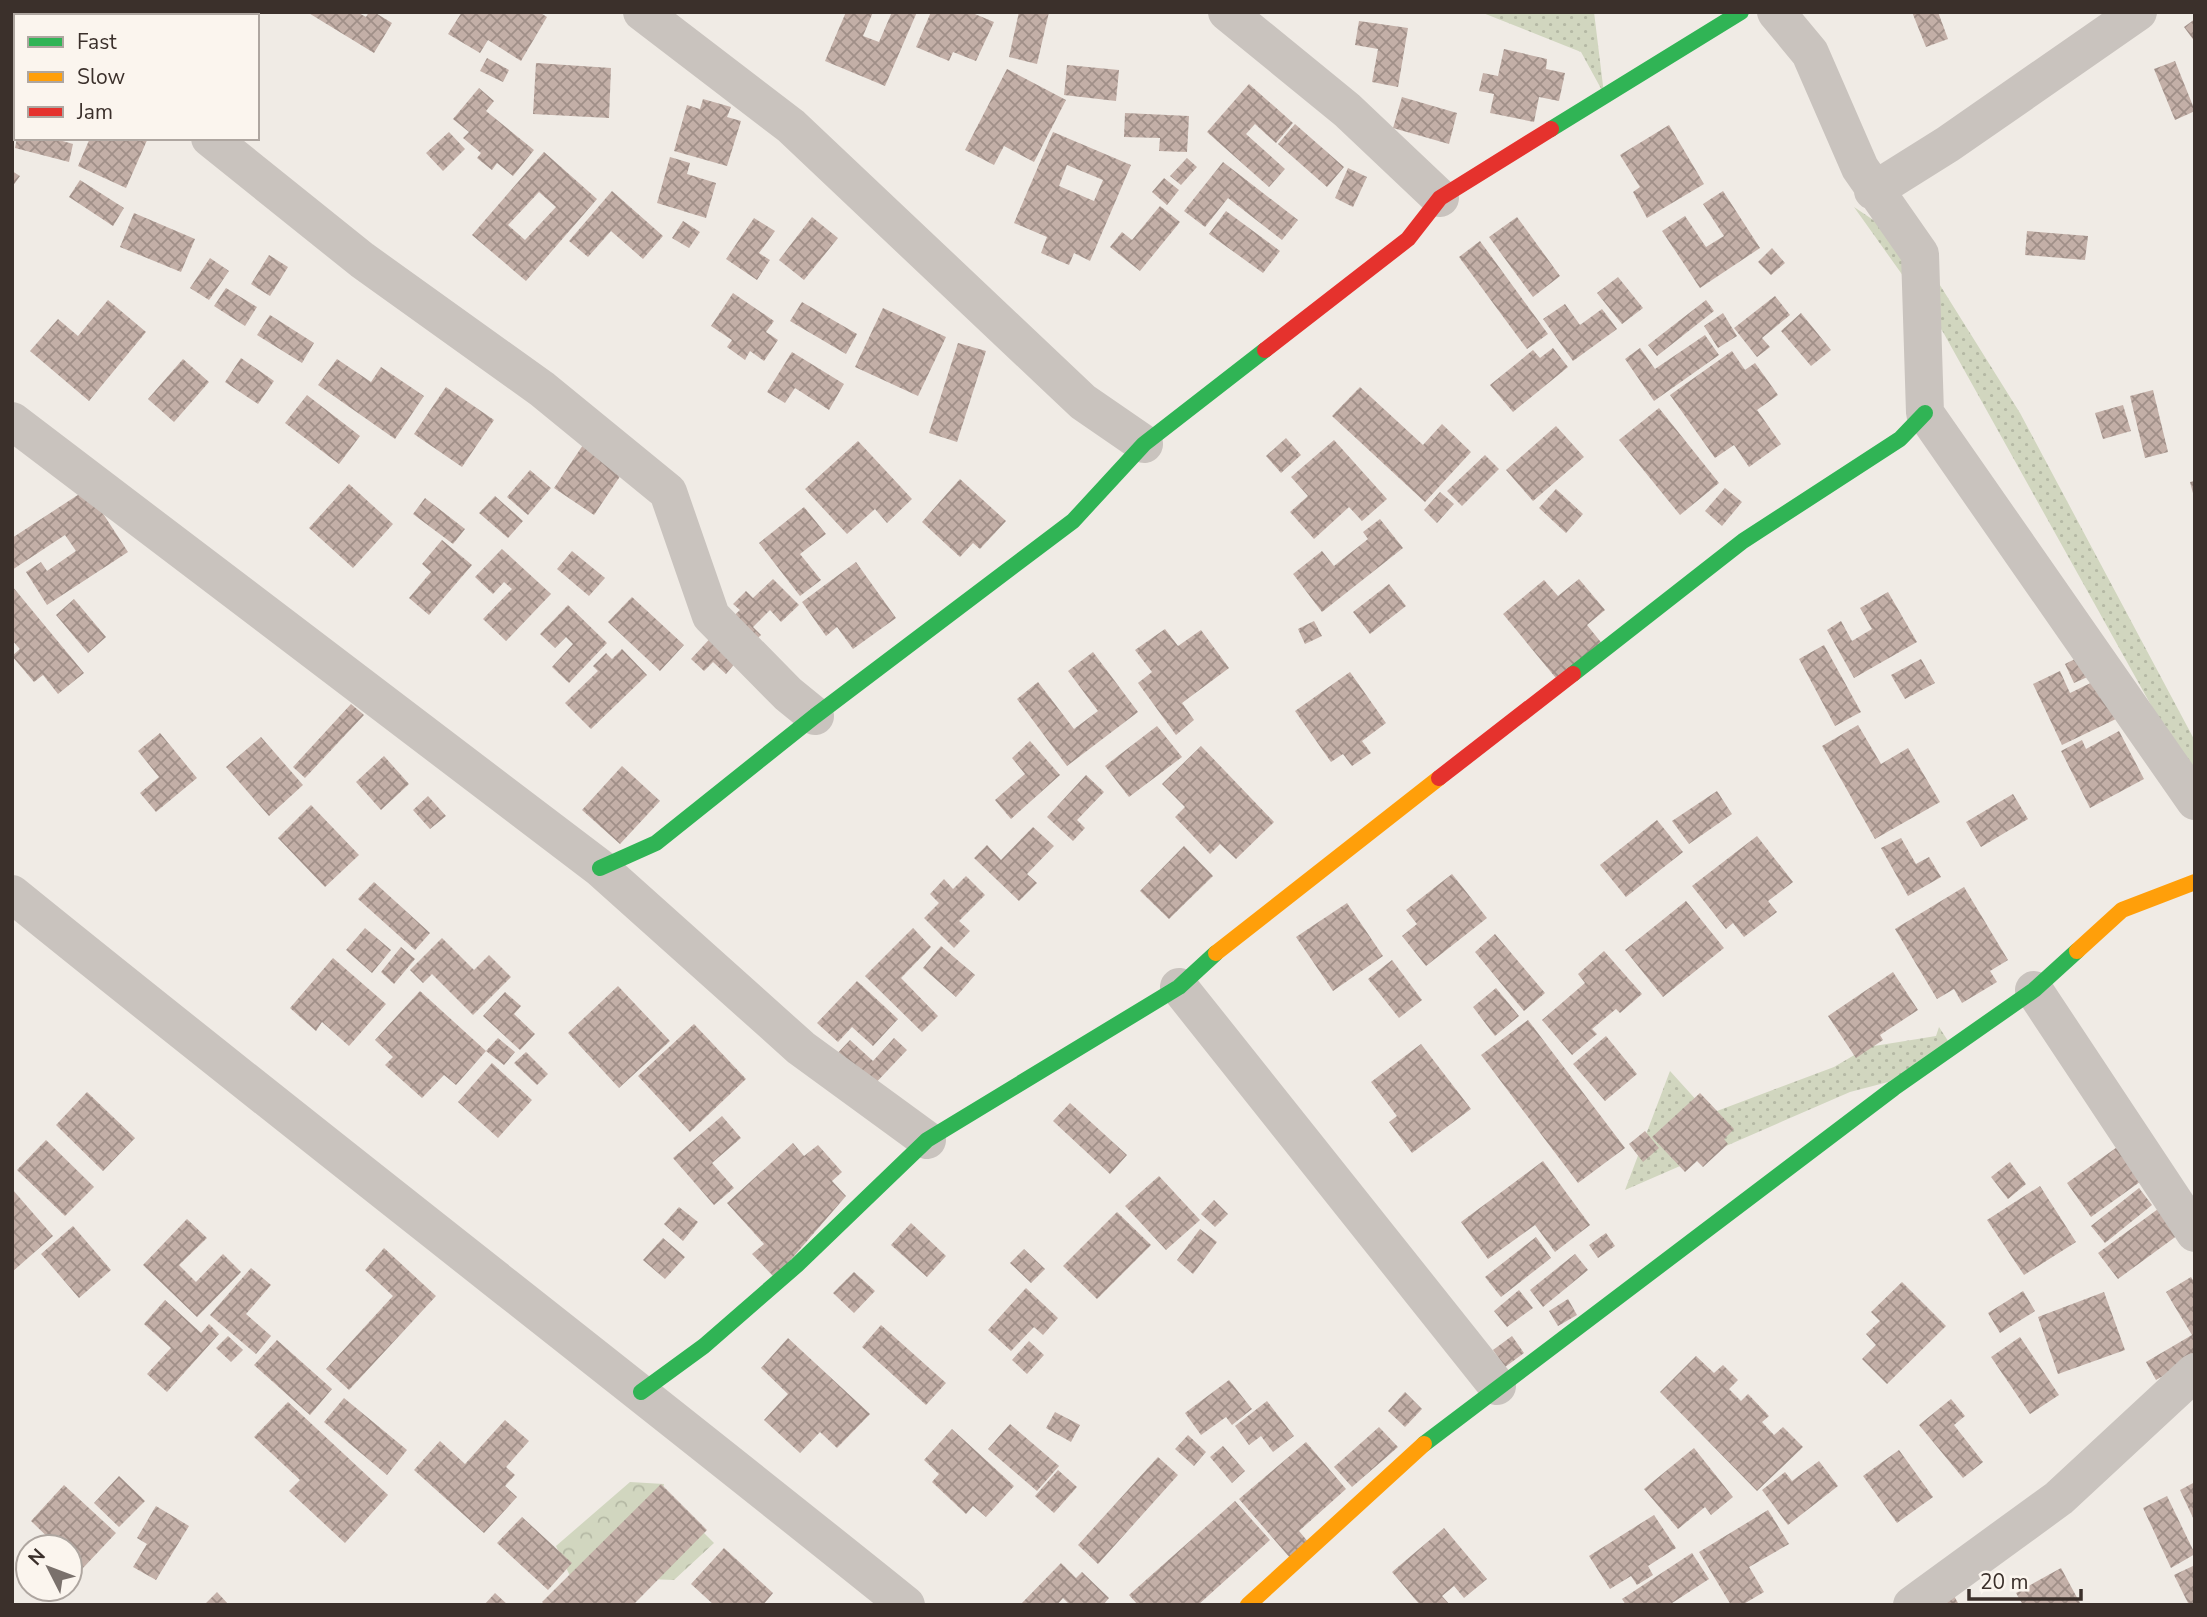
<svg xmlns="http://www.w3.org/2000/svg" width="2207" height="1617" viewBox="0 0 2207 1617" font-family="'Nunito Sans',sans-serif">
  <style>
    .grass { fill: url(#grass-dots) }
    .forest { fill: url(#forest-crowns) }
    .building { fill: url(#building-cross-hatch); fill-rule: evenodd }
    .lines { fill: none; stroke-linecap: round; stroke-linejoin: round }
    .street { stroke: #c9c3be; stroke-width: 38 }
    .fast { stroke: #30b455; stroke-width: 16 }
    .slow { stroke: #ff9f0a; stroke-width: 16 }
    .jam { stroke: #e5322d; stroke-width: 16 }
  </style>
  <defs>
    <pattern id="grass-dots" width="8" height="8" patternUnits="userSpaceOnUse" patternTransform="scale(1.75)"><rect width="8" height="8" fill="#d1d6bf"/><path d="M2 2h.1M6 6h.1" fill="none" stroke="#b4b8a4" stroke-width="1.8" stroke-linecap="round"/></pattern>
    <pattern id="forest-crowns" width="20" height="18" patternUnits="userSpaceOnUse" patternTransform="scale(1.75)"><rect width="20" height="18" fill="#d1d6bf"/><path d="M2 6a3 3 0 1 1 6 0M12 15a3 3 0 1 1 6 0" fill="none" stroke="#b4b8a4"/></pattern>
    <pattern id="building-cross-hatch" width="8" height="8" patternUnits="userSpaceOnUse" patternTransform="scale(1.75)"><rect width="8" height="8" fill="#c3afa7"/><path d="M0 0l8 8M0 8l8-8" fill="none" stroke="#a08f88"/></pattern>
  </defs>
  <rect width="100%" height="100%" fill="#f0ebe5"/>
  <!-- grass -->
  <path class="grass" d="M1594,12L1604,94L1581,52L1483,13Z
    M1854,207L1918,250L2020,413L2195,741V784L1943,332Z
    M1939,1027L1950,1044L1888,1082L1850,1092L1625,1190L1670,1071L1709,1114L1834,1067L1868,1047L1936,1036Z"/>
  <!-- forest -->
  <path class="forest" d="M630,1482L664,1484L655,1527L695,1524L714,1543L674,1580L570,1576L556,1546Z"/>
  <!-- building -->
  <path class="building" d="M307,12H357L366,17L369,12H374L392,23L374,53Z
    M462,12H539L547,17L521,61L488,40L480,53L448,34Z
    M846,12H873L863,36L879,42L892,12H917L885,86L825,61Z
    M931,12H970L994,22L976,61L953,52L949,61L916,47Z
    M1019,12H1049L1037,64L1009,57Z
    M1912,12H1938L1948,39L1926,47Z
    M2195,19V42L2184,27Z
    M1359,21L1408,28L1398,87L1372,82L1378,49L1355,45Z
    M1504,49L1547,59L1546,69L1565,73L1559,101L1539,97L1534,122L1490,113L1494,94L1479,91L1483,73L1498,76Z
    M487,58L509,70L503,82L480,71Z
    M2175,61L2195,111L2175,120L2154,69Z
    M536,63L611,68L609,118L533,114Z
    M1067,65L1119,70L1116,101L1064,95Z
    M1007,69L1066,100L1034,162L1004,146L994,165L965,150Z
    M1249,84L1293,123L1276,143L1255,124L1246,134L1285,169L1269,187L1207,132Z
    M479,88L494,101L486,111L534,150L513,176L497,163L492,170L477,158L481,153L463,138L469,132L453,119Z
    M1402,97L1457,113L1449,144L1393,128Z
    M703,99L731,107L727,117L741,121L727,166L674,151L687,105L700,109Z
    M1125,113L1189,116L1187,152L1159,151L1160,138L1124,137Z
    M1295,124L1344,167L1327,187L1278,144Z
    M1669,125L1704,184L1647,218L1633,192L1640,187L1620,155Z
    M449,132L465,149L443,171L426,153Z
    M1053,132L1131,165L1090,261L1074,253L1069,265L1041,253L1047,237L1014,223ZM1067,165L1103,180L1094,201L1059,186Z
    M17,138H52L73,144L69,162L15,148Z
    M90,138H148L126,188L78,166Z
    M544,152L597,199L526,281L472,235ZM539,192L556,207L525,240L508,225Z
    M670,157L690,163L687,174L716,183L706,218L657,203Z
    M1187,158L1197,167L1181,185L1170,176Z
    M1223,162L1298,220L1282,240L1228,198L1205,227L1184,211Z
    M1348,168L1367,177L1353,207L1335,198Z
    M12,171L20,176L12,187Z
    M1164,178L1179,190L1167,205L1152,192Z
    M80,180L124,208L113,226L69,197Z
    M612,191L663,236L643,259L611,231L588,257L569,241Z
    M1723,191L1760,248L1700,288L1662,231L1685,216L1706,247L1724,236L1703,204Z
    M1160,206L1180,222L1140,271L1110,247L1122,232L1132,240Z
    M1226,211L1280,251L1263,273L1209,234Z
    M134,213L195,239L181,272L120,247Z
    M812,217L838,238L804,280L779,260Z
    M1517,217L1560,276L1533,297L1489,237Z
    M754,218L775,231L759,253L770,260L757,280L726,259Z
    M683,221L700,232L689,248L672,238Z
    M2027,231L2088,236L2085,260L2025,255Z
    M1480,241L1548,334L1527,349L1459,257Z
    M1772,248L1785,263L1771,275L1758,262Z
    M269,255L288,267L270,296L251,284Z
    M210,258L229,271L209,300L190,288Z
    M1618,277L1643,308L1622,324L1597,293Z
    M226,288L257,307L245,326L214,306Z
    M733,293L774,321L766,332L778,340L764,361L750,351L745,360L727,347L732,340L711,326Z
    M1775,296L1790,315L1762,338L1770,347L1757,357L1734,328Z
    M108,300L146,332L89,401L30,351L58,319L78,336Z
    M1706,300L1714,311L1657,356L1648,345Z
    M802,302L857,334L846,354L790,321Z
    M1565,304L1580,325L1602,309L1617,329L1573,361L1543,319Z
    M883,308L946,337L918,396L855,367Z
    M1723,313L1737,336L1718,348L1704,326Z
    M1801,313L1831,350L1811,366L1781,331Z
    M270,315L314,343L302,363L257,335Z
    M1705,335L1719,355L1654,401L1625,359L1640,348L1655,369Z
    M958,343L986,351L957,442L929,433Z
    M1553,348L1568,367L1513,412L1490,385L1533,350L1540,358Z
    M1732,351L1745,370L1755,363L1778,395L1757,410L1781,444L1749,467L1734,445L1715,458L1670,395Z
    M792,352L844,384L829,410L795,388L785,403L767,392Z
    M241,358L274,381L258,404L225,382Z
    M183,359L209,382L174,422L148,399Z
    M337,359L371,382L381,367L424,396L395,439L318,385Z
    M446,387L494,420L462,467L414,434Z
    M1360,387L1423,445L1442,424L1471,452L1425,502L1332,416Z
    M2153,390L2168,452L2145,458L2130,396Z
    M307,395L360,436L339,464L285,423Z
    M2123,405L2131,431L2103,439L2095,413Z
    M1659,408L1719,483L1680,515L1619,440Z
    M1556,426L1584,457L1533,501L1506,470Z
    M1286,438L1301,455L1281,473L1266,456Z
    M1334,440L1387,499L1362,521L1349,507L1314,539L1290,512L1308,496L1291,477Z
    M858,441L912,499L887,523L875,509L847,534L805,489Z
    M585,442L625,469L594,515L554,488Z
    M1485,455L1499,469L1462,506L1447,491Z
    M530,470L551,488L528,515L507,497Z
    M960,479L1006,521L980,549L973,543L960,557L922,522Z
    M2195,481V497H2194L2190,482Z
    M349,484L393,524L353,568L309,528Z
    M1725,488L1742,502L1722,526L1705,511Z
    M87,489L128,552L47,605L26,572L41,562L47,571L76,551L65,535L12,570V538Z
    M1556,489L1583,514L1566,533L1539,508Z
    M1440,492L1454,504L1437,523L1424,510Z
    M495,496L523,521L508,538L479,513Z
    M425,498L465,529L453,544L413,514Z
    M804,507L826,534L800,554L821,580L800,596L759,543Z
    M1380,519L1403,548L1322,612L1293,574L1322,551L1334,566L1368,539L1363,532Z
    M442,540L472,565L429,615L409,598L431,572L422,564Z
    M502,549L551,594L506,641L483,619L512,589L504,582L493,594L475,577Z
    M572,551L605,578L589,596L557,569Z
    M856,562L896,618L853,649L837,627L826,636L802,602Z
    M773,579L799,605L781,622L770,610L753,627L761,635L748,647L725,624L740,610L733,604L746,591L753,598Z
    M1579,579L1605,610L1587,625L1604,646L1560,683L1503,614L1544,580L1558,596Z
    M1389,584L1406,606L1370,634L1353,612Z
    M12,586L84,673L58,694L43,675L34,682L12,656L20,649L12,640Z
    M1888,592L1917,642L1854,678L1827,630L1841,621L1852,641L1872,629L1860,608Z
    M632,597L684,645L660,671L608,622Z
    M74,599L106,637L88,653L56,615Z
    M568,605L607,643L569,683L552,667L573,644L566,637L555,648L540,634Z
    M1314,621L1322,636L1305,644L1298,629Z
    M1165,629L1178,646L1201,630L1229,668L1182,703L1194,720L1176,735L1138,683L1152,672L1135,650Z
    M717,631L743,654L726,674L713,662L704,671L691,659Z
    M1824,645L1861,712L1835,726L1799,659Z
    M622,649L647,675L591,729L565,703L598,671L593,666L606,653L612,659Z
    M1093,652L1138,712L1067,766L1017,699L1038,682L1074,729L1098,711L1068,671Z
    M2085,654L2094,674L2074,683L2065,664Z
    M1921,659L1935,683L1905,699L1891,675Z
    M2060,671L2070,693L2101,678L2120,717L2062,745L2033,684Z
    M1350,672L1386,723L1362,741L1371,753L1352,766L1343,754L1331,762L1295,711Z
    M351,704L364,715L305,778L293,767Z
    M1858,725L1881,764L1908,748L1940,802L1875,839L1822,746Z
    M1157,726L1182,757L1129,797L1105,766Z
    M2119,731L2144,779L2090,808L2061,751L2082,740L2086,749Z
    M160,733L197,778L156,812L140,793L159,777L138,751Z
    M261,737L303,785L269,816L226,767Z
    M1030,741L1060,775L1011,819L995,800L1025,774L1012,758Z
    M1201,746L1274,822L1236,859L1220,844L1210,854L1175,817L1185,807L1162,784Z
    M384,756L409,784L381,810L356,782Z
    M622,766L660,801L620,844L582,810Z
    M1086,775L1104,792L1077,820L1085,828L1073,841L1047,817Z
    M1717,791L1732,814L1689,844L1672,821Z
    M2013,794L2028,819L1981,847L1966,822Z
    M428,796L446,816L430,829L413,810Z
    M311,805L359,855L325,887L278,838Z
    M1657,820L1683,852L1626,897L1600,865Z
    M1033,827L1054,846L1027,874L1037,883L1019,901L974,858L987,845L1001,860Z
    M1757,836L1793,882L1768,901L1777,912L1744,937L1733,923L1726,929L1692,886Z
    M1901,838L1916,864L1929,857L1941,877L1908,896L1881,848Z
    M1184,846L1213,876L1169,919L1140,891Z
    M1452,874L1487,918L1426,966L1402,936L1417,924L1406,910Z
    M966,876L985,895L959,921L970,931L954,948L924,918L939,903L930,894L944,879L953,889Z
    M374,882L430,933L415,950L358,899Z
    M1964,887L2008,960L1990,971L1997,982L1962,1003L1954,989L1937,999L1895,929Z
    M1686,901L1724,948L1663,997L1625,950Z
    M1347,903L1383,956L1333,991L1296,937Z
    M365,928L391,950L372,973L346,950Z
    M913,928L931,947L901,978L938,1016L922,1032L865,976Z
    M1495,934L1545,993L1524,1011L1475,952Z
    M442,938L474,970L489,955L511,977L473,1015L432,974L423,983L410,970Z
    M941,946L975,975L956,997L923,968Z
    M401,947L415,959L394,984L381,972Z
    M1604,951L1642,994L1620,1013L1616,1009L1592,1029L1597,1034L1572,1055L1542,1020L1585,983L1578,974Z
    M333,958L386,1004L349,1046L322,1022L316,1031L290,1008Z
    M1392,960L1422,1000L1399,1018L1368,979Z
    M1893,972L1918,1010L1880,1035L1883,1040L1856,1058L1828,1016Z
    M857,981L898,1019L873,1046L852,1027L838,1042L817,1023Z
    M618,986L670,1041L619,1088L568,1033Z
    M1496,988L1519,1016L1495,1036L1473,1007Z
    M420,991L486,1051L456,1085L444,1075L422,1098L385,1065L393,1057L375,1040Z
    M505,992L521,1006L514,1014L535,1034L520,1050L483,1016Z
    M1528,1020L1625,1148L1578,1183L1481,1055Z
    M694,1024L746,1079L690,1132L638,1076Z
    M1606,1036L1637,1074L1605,1101L1573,1064Z
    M498,1038L515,1052L504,1065L486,1051Z
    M894,1038L907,1050L868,1091L833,1058L850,1040L873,1061Z
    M1421,1044L1471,1109L1412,1153L1389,1122L1397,1116L1371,1082Z
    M526,1052L548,1074L537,1085L514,1063Z
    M492,1063L532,1100L498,1138L458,1102Z
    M87,1092L135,1138L103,1171L56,1125Z
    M1700,1093L1734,1129L1724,1139L1728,1144L1703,1167L1697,1161L1685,1172L1652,1137Z
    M1070,1103L1127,1155L1110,1174L1053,1121Z
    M722,1116L741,1138L712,1163L734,1188L714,1205L673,1158Z
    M1645,1131L1659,1148L1643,1162L1629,1144Z
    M46,1140L94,1187L65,1216L17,1170Z
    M793,1143L804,1156L818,1145L842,1172L832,1181L846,1196L775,1278L752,1254L764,1244L727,1203Z
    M2120,1145L2144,1179L2091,1217L2067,1183Z
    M1543,1161L1590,1225L1555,1252L1535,1225L1488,1259L1461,1222Z
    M2010,1162L2026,1184L2008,1199L1991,1177Z
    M1159,1176L1200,1220L1166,1250L1125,1206Z
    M2040,1186L2076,1242L2024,1275L1987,1220Z
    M2139,1188L2152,1205L2105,1243L2091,1226Z
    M12,1189L53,1236L12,1272L14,1237Z
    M1214,1200L1228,1214L1215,1227L1201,1214Z
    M679,1207L698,1222L683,1241L664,1224Z
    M2158,1209L2178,1235L2118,1279L2098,1253Z
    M1117,1212L1151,1245L1097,1299L1063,1266Z
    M187,1219L207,1238L179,1265L196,1282L223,1254L241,1272L197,1317L143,1265Z
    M911,1223L946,1256L927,1277L891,1245Z
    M73,1226L111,1270L79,1298L41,1254Z
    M1200,1229L1217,1242L1193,1274L1177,1260Z
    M1606,1233L1615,1246L1598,1258L1589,1245Z
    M1536,1237L1551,1258L1501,1297L1485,1277Z
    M663,1238L685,1257L665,1279L643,1260Z
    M384,1248L436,1296L349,1390L326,1369L393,1296L365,1270Z
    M1024,1249L1045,1269L1031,1283L1010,1263Z
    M1575,1254L1588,1270L1543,1307L1530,1290Z
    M251,1268L271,1285L246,1314L271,1336L256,1354L210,1315Z
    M854,1272L875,1291L854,1313L833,1293Z
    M2191,1277L2195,1284V1358L2156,1380L2146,1362L2192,1335L2166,1292Z
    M1902,1282L1946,1326L1887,1384L1862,1359L1876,1345L1866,1334L1880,1321L1871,1312Z
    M1026,1288L1058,1318L1043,1335L1034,1327L1011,1351L988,1330Z
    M1519,1290L1533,1308L1507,1327L1494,1311Z
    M2023,1291L2035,1311L2000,1333L1988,1313Z
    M2104,1292L2125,1350L2058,1374L2038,1317Z
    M1568,1299L1577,1315L1558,1326L1549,1311Z
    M165,1300L201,1333L209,1324L219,1334L167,1392L147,1374L171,1348L144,1324Z
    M881,1325L946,1383L926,1405L862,1347Z
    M228,1336L243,1350L231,1362L216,1348Z
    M1512,1336L1524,1353L1505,1367L1493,1350Z
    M2020,1337L2059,1395L2030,1414L1991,1357Z
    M788,1338L870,1414L837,1448L820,1432L800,1453L764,1420L788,1394L761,1368Z
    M277,1340L332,1389L310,1415L254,1365Z
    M1029,1341L1044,1355L1027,1374L1012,1360Z
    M1696,1356L1714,1373L1723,1365L1738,1380L1729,1389L1741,1401L1748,1394L1769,1416L1762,1422L1774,1435L1783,1427L1803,1447L1757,1491L1660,1392Z
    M1229,1380L1252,1409L1232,1425L1226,1417L1201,1435L1185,1413Z
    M1405,1392L1422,1409L1405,1427L1388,1411Z
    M344,1398L407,1450L387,1475L324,1422Z
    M1951,1399L1965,1416L1954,1425L1983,1462L1963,1478L1919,1425Z
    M1267,1401L1294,1436L1273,1452L1261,1436L1249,1445L1235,1426Z
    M288,1402L388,1495L345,1543L289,1491L300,1480L254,1437Z
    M1055,1412L1080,1425L1071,1442L1046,1428Z
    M505,1420L529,1441L506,1467L515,1475L505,1486L517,1497L484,1533L414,1470L440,1441L465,1464Z
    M1010,1424L1059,1466L1037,1491L988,1449Z
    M1379,1427L1398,1447L1352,1487L1334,1467Z
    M952,1429L1014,1486L986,1517L973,1506L966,1514L932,1482L939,1474L924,1460Z
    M1188,1435L1206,1452L1194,1466L1175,1449Z
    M1306,1442L1346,1489L1299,1531L1309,1543L1291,1559L1239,1499Z
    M1223,1446L1245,1471L1232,1483L1210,1457Z
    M1694,1448L1733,1497L1711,1515L1705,1507L1678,1529L1644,1489Z
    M1899,1450L1933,1497L1897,1523L1863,1476Z
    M1158,1457L1178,1475L1098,1564L1078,1545Z
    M1819,1461L1838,1486L1788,1525L1762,1490L1785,1472L1792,1481Z
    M1058,1470L1077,1487L1054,1513L1035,1496Z
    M119,1476L145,1501L119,1527L94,1503Z
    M2195,1482V1522L2180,1490Z
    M661,1484L707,1530L633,1605H545L542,1602Z
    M64,1485L116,1533L82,1569L70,1558V1547H58L31,1521Z
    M2167,1496L2195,1554L2171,1568L2143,1508Z
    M1235,1501L1270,1540L1198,1605H1138L1129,1595Z
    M156,1506L189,1526L156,1580L133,1567L147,1544L137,1538Z
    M1768,1510L1789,1544L1749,1567L1764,1592L1742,1605H1731L1699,1552Z
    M1654,1515L1676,1548L1648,1566L1653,1575L1637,1585L1631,1576L1610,1589L1589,1556Z
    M522,1517L572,1563L548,1590L497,1543Z
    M1444,1528L1487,1579L1464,1598L1454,1586L1442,1596L1450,1605H1420L1392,1572Z
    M724,1548L773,1593L763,1605H714L691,1584Z
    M1692,1553L1709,1579L1669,1605H1626L1622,1599Z
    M1061,1563L1076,1578L1082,1572L1109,1598L1103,1605H1070L1063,1598L1057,1605H1020Z
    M2195,1565V1605H2189L2174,1575Z
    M2061,1568L2081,1605H2023L2016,1593Z
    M217,1592L229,1605H204Z
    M1952,1592L1959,1605H1928Z
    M495,1593L508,1605H484Z"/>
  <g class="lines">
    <!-- street -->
    <path class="street" d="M51,12L56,16
      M642,12L791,126L1083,402L1144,444
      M1227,12L1347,110L1440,198
      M1776,12L1810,53L1860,168L1920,254L1925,413L2195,801
      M210,138L362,260L542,389L668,492L711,616L788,694L815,716
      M1873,191L1948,144L2138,12
      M12,421L600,868L801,1048L927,1140
      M12,894C308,1134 609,1366 906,1605
      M1179,987L1497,1386
      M2034,990L2195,1233
      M1912,1605L2059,1498L2195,1372"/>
    <!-- fast -->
    <path class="fast" d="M1551,129L1741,12
      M1573,674L1743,541L1900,439L1925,413
      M600,868L656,843L815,716L1073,521L1144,444L1265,350
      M641,1392L704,1346L797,1265L927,1140L1179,987L1216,953
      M1424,1444L1894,1088L2034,990L2077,951"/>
    <!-- slow -->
    <path class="slow" d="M2077,951L2122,910L2195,882
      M1216,953L1439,778
      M1248,1605L1424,1444"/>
    <!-- jam -->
    <path class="jam" d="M1265,350L1408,239L1440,198L1551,129
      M1439,778L1573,674"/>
  </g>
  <!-- border -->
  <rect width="2207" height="1617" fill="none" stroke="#3b302b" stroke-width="28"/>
  <!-- legend -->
  <rect x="14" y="14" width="245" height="126" fill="#fbf5ee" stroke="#aea6a0" stroke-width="2"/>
  <rect x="28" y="37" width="35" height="10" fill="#30b455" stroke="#aea6a0" stroke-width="2"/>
  <text x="77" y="49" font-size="21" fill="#3b302b">Fast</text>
  <rect x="28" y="72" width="35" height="10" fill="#ff9f0a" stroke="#aea6a0" stroke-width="2"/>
  <text x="77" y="84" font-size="21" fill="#3b302b">Slow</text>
  <rect x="28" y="107" width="35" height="10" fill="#e5322d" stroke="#aea6a0" stroke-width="2"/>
  <text x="77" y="119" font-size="21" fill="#3b302b">Jam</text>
  <!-- north arrow -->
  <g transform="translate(49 1568) rotate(312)"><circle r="33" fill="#fbf5ee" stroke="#aea6a0" stroke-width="2"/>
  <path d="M0-5L12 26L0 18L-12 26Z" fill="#7a716c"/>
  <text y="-10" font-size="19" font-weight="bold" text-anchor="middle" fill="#3b302b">N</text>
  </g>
  <!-- scale -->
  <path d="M1969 1589v10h112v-10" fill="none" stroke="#3b302b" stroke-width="3.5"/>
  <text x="1980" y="1589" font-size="21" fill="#3b302b" stroke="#fbf5ee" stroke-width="5" paint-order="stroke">20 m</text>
</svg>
